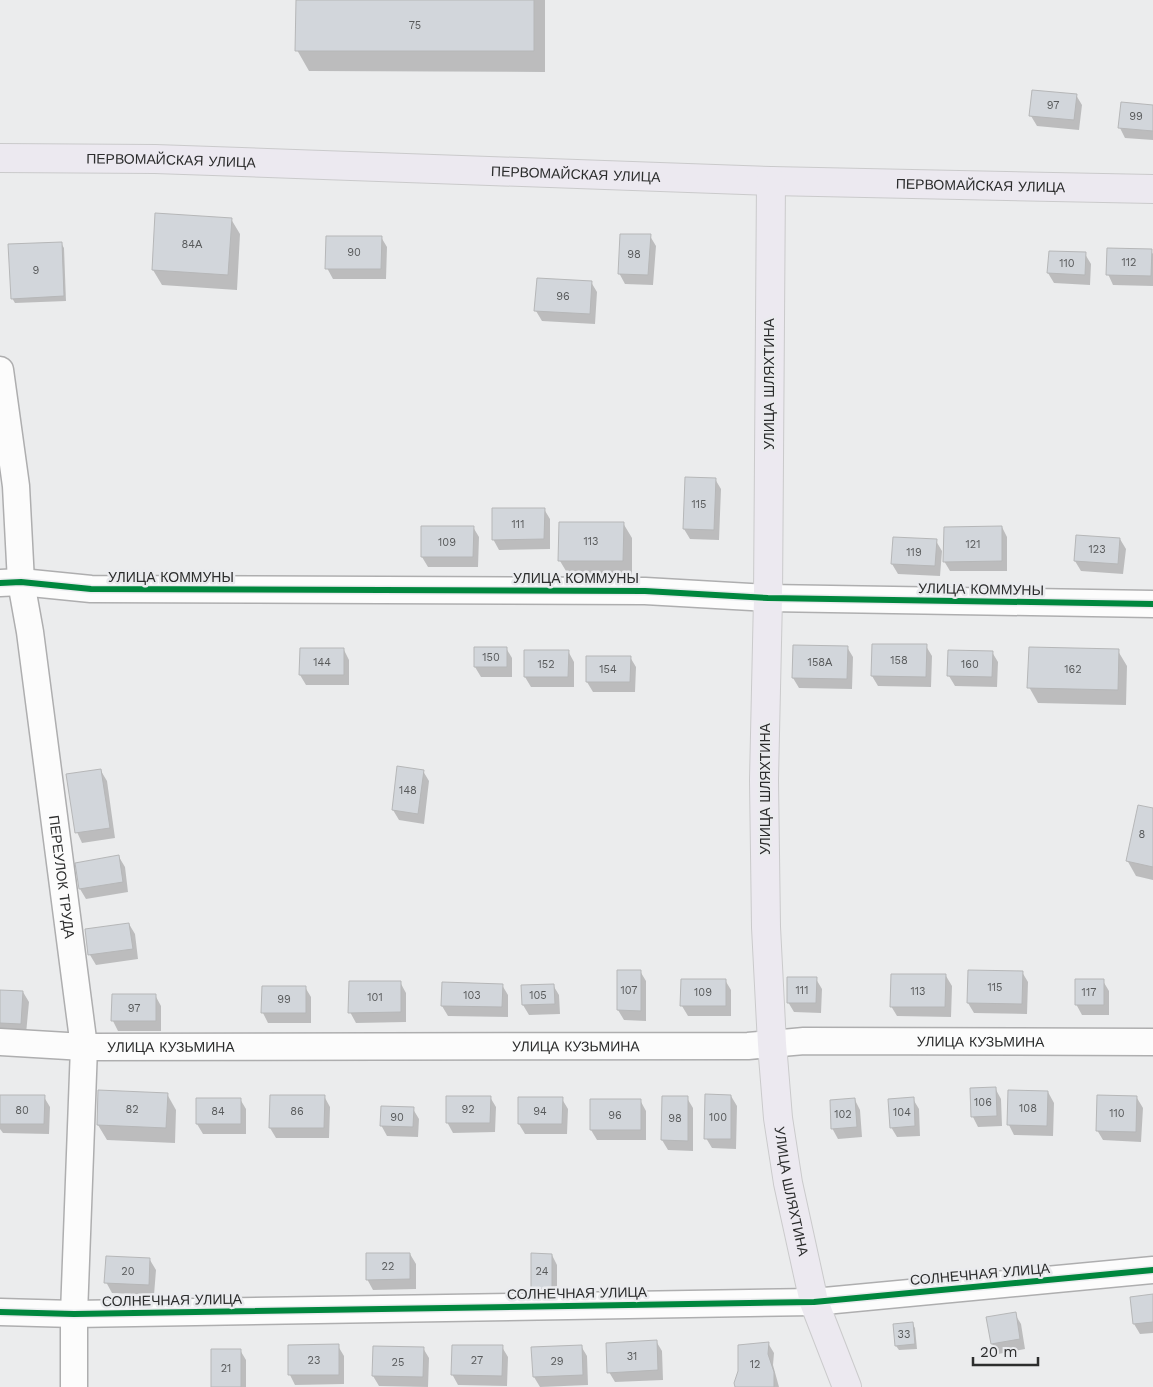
<svg xmlns="http://www.w3.org/2000/svg" width="1153" height="1387" viewBox="0 0 1153 1387" font-family="'Work Sans',sans-serif">
  <style>
    .shadow { fill: #0003 }
    .building { fill: #d2d6db; stroke: #b6b7b8 }
    .lines { fill: none; stroke-linecap: round; stroke-linejoin: round }
    .minor-casing { stroke: #aeaeaf; stroke-width: 29 }
    .major-casing { stroke: #cacacb; stroke-width: 30 }
    .minor { stroke: #fcfcfc; stroke-width: 26 }
    .major { stroke: #ece9f0; stroke-width: 28 }
    .cycleway-casing { stroke: #eaebee; stroke-width: 9 }
    .cycleway { stroke: #00873e; stroke-width: 6 }
    .labels { text-anchor: middle; stroke-width: 5; stroke-linejoin: round; paint-order: stroke }
    .number-label { font-size: 11px; fill: #585a5b }
    .street-label { font-size: 14px; fill: #2c2d2d; stroke: #eaebee }
  </style>
  <rect width="100%" height="100%" fill="#ebeced"/>
  <!-- shadow -->
  <path class="shadow" d="M297,0H545V72L309,71L297,50Z
    M1076,95L1082,105L1079,130L1037,126L1031,116Z
    M1153,106V140L1125,138L1120,128Z
    M231,219L240,234L237,290L162,285L153,270Z
    M650,236L656,246L653,285L625,284L619,273Z
    M381,237L387,247L386,279H333L327,268Z
    M61,243L64,248L66,301L15,303L12,298Z
    M1151,251L1153,254V286L1113,285L1108,274Z
    M1085,254L1091,264L1090,285L1054,283L1048,273Z
    M591,282L597,292L595,324L542,321L536,311Z
    M715,479L721,489L719,540L690,539L684,529Z
    M544,509L550,519V549L499,550L493,539Z
    M623,523L632,538V576H569L560,561Z
    M422,527H473L479,537L478,567H428L422,557Z
    M1002,527L1007,537V571H950L944,561Z
    M1120,539L1126,549L1123,574L1081,571L1075,561Z
    M936,541L942,551L940,576L898,574L892,564Z
    M873,645L926,646L932,656L931,687L878,686L872,676Z
    M847,647L853,657L852,689L799,688L793,678Z
    M506,648L512,658V677H481L475,667Z
    M344,650L349,660V685H306L300,675Z
    M568,651L574,662V687H531L525,677Z
    M950,651L992,652L998,662L997,687L955,686L949,676Z
    M1118,651L1127,666L1126,705L1038,703L1029,687Z
    M630,657L636,667L635,692H593L587,682Z
    M101,771L107,781L115,838L82,843L77,832Z
    M423,771L429,781L424,824L399,820L393,810Z
    M1153,809V880L1136,876L1127,860Z
    M119,857L125,867L128,892L86,899L80,889Z
    M129,924L135,934L138,959L96,965L90,955L87,930Z
    M618,971H640L646,981V1021L624,1020L618,1010Z
    M1022,972L1028,982L1027,1014L974,1013L968,1003Z
    M946,976L952,986L951,1017L897,1016L891,1006Z
    M816,979L822,989L821,1013L794,1012L788,1002Z
    M725,980L731,990V1016H688L682,1006Z
    M1103,981L1109,991V1015H1082L1076,1004Z
    M400,982L406,993V1022L356,1023L350,1012Z
    M502,985L508,995V1017L448,1016L442,1006Z
    M553,985L559,995L560,1014L529,1015L523,1005L522,987Z
    M305,987L311,997V1023H268L263,1013Z
    M0,991L23,992L29,1002L26,1034L0,1033Z
    M155,995L161,1006V1031H118L113,1021Z
    M995,1088L1001,1099L1002,1126L978,1127L973,1117L971,1090Z
    M1048,1092L1054,1103L1053,1136L1014,1135L1009,1125Z
    M167,1094L176,1110L175,1143L107,1140L98,1125Z
    M0,1096L44,1097L50,1107L49,1134L3,1133L0,1129Z
    M324,1096L330,1107L329,1138H276L270,1128Z
    M731,1096L737,1106L736,1149L712,1148L706,1138Z
    M490,1097L496,1107L495,1132L453,1133L447,1122Z
    M687,1098L693,1108V1151L668,1150L662,1140Z
    M1137,1098L1143,1108L1141,1142L1103,1140L1097,1130Z
    M198,1099H240L246,1109V1134H203L197,1124Z
    M562,1099L568,1109L567,1134H525L519,1124Z
    M913,1099L919,1109L920,1136L897,1137L891,1127Z
    M640,1100L646,1111V1140H597L591,1130Z
    M855,1100L860,1110L862,1137L838,1139L832,1128Z
    M413,1109L419,1119L418,1137L387,1136L381,1125Z
    M410,1254L416,1264V1289L373,1290L367,1279Z
    M552,1255L557,1265V1298H538L532,1288Z
    M150,1260L156,1270L154,1295L112,1293L106,1282Z
    M1153,1297V1333L1140,1334L1134,1324L1132,1298Z
    M1015,1314L1021,1324L1025,1349L998,1354L992,1344Z
    M912,1323L915,1328L917,1349L899,1350L896,1346Z
    M656,1341L662,1351L663,1380L615,1382L609,1372Z
    M768,1343L774,1353L773,1365L779,1387H736Z
    M338,1346L344,1356V1384L295,1385L290,1375Z
    M581,1346L587,1356L588,1385L540,1387L534,1377L533,1348Z
    M502,1347L508,1357L507,1386L458,1385L452,1374Z
    M423,1348L429,1358L428,1387L379,1386L373,1376Z
    M240,1350L246,1360V1387H212Z"/>
  <!-- building -->
  <path class="building" d="M296,0H534V51H295Z
    M1032,90L1077,94L1074,120L1029,116Z
    M1121,102L1153,105V131L1118,128Z
    M155,213L232,218L228,275L152,270Z
    M620,234H651L648,275L618,274Z
    M326,236H382L381,269H325Z
    M62,242L64,296L11,299L8,244Z
    M1107,248L1152,249L1151,276L1106,275Z
    M1049,251L1086,252L1085,275L1047,273Z
    M537,278L592,281L590,314L534,311Z
    M685,477L716,478L714,530L683,529Z
    M492,508H545L544,539L492,540Z
    M559,522H624L623,561H558Z
    M421,526H474L473,557H421Z
    M1002,526V561L943,562L944,527Z
    M1076,535L1120,538L1118,564L1074,561Z
    M893,537L937,539L935,566L891,564Z
    M872,644H927L926,677L871,676Z
    M793,645L848,646L847,679L792,678Z
    M474,647H507V667H474Z
    M1029,647L1119,649L1118,690L1027,688Z
    M300,648H344V675H299Z
    M524,650H569L568,677H524Z
    M948,650L993,651L992,677L947,676Z
    M586,656H631L630,682H586Z
    M397,766L424,770L418,814L392,810Z
    M101,769L110,828L75,833L66,774Z
    M1138,805L1153,808V867L1126,861Z
    M119,855L123,882L79,889L75,863Z
    M129,923L133,949L88,955L85,929Z
    M617,970H641V1011L617,1010Z
    M968,970L1023,971L1022,1004L967,1003Z
    M891,974H946L945,1007H890Z
    M787,977H817L816,1003H787Z
    M681,979H726V1006H680Z
    M1075,979H1104V1005H1075Z
    M349,981H401V1012L348,1013Z
    M442,982L503,984L502,1007L441,1006Z
    M554,984L555,1004L522,1005L521,985Z
    M262,986H306V1013H261Z
    M0,990L23,991L21,1024L0,1023Z
    M112,994H156V1021H111Z
    M996,1087L997,1116L971,1117L970,1088Z
    M98,1090L168,1093L166,1128L97,1125Z
    M1008,1090L1048,1091L1047,1126L1007,1125Z
    M705,1094L731,1095V1139H704Z
    M0,1095H45L44,1124H0Z
    M270,1095H325L324,1128H269Z
    M1097,1095L1137,1096L1136,1132L1096,1131Z
    M446,1096H491L490,1123H446Z
    M662,1096H688V1141L661,1140Z
    M518,1097H563L562,1124H518Z
    M914,1097L915,1126L890,1128L888,1099Z
    M196,1098H241V1124H196Z
    M855,1098L857,1127L831,1129L830,1100Z
    M590,1099H641V1130H590Z
    M381,1106L414,1107L413,1127L380,1126Z
    M366,1253H410V1279L366,1280Z
    M531,1253L552,1254V1289L531,1288Z
    M106,1256L150,1258L149,1285L104,1283Z
    M1153,1294V1322L1133,1324L1130,1297Z
    M1016,1312L1020,1339L991,1344L986,1317Z
    M913,1322L915,1344L895,1346L893,1324Z
    M657,1340L658,1370L607,1373L606,1343Z
    M769,1342L768,1354L774,1372V1387H735L734,1383L738,1371V1345Z
    M339,1344V1375H288V1345Z
    M452,1345H503L502,1376L451,1375Z
    M582,1345L583,1375L533,1377L531,1347Z
    M373,1346L424,1347L423,1377L372,1376Z
    M211,1349H241V1387H211Z"/>
  <g class="lines">
    <!-- minor casing -->
    <g class="minor-casing">
      <g id="minor">
        <path id="s1" d="M0,370L16,486L21,582L30,632L84,1047L74,1314V1387"/>
        <path d="M0,583L21,582L91,589L645,591L768,598L1153,604"/>
        <path id="s2" d="M0,1042L84,1047L748,1046L804,1041L1153,1042"/>
        <path d="M0,1312L74,1314L814,1302L1153,1270"/>
      </g>
    </g>
    <!-- major casing -->
    <g class="major-casing">
      <g id="major">
        <path id="s3" d="M0,158L155,159L771,181L1153,189"/>
        <path id="s4" d="M771,181L768,598L764,780L766,927L772,1044L778,1118L788,1183L814,1302L847,1387"/>
      </g>
    </g>
    <!-- minor -->
    <use href="#minor" class="minor"/>
    <!-- major -->
    <use href="#major" class="major"/>
    <!-- cycleway casing -->
    <g class="cycleway-casing">
      <path id="cycleway" d="M0,583L21,582L91,589L645,591L768,598L1153,604
        M0,1312L74,1314L814,1302L1153,1270"/>
    </g>
    <!-- cycleway -->
    <use href="#cycleway" class="cycleway"/>
  </g>
  <g class="labels">
    <!-- number labels -->
    <g class="number-label">
      <text x="415" y="29">75</text>
      <text x="1053" y="109">97</text>
      <text x="1136" y="120">99</text>
      <text x="192" y="248">84А</text>
      <text x="354" y="256">90</text>
      <text x="634" y="258">98</text>
      <text x="1129" y="266">112</text>
      <text x="1067" y="267">110</text>
      <text x="36" y="274">9</text>
      <text x="563" y="300">96</text>
      <text x="699" y="508">115</text>
      <text x="518" y="528">111</text>
      <text x="591" y="545">113</text>
      <text x="447" y="546">109</text>
      <text x="973" y="548">121</text>
      <text x="1097" y="553">123</text>
      <text x="914" y="556">119</text>
      <text x="491" y="661">150</text>
      <text x="899" y="664">158</text>
      <text x="322" y="666">144</text>
      <text x="820" y="666">158А</text>
      <text x="546" y="668">152</text>
      <text x="970" y="668">160</text>
      <text x="608" y="673">154</text>
      <text x="1073" y="673">162</text>
      <text x="408" y="794">148</text>
      <text x="1142" y="838">8</text>
      <text x="995" y="991">115</text>
      <text x="629" y="994">107</text>
      <text x="802" y="994">111</text>
      <text x="918" y="995">113</text>
      <text x="703" y="996">109</text>
      <text x="1089" y="996">117</text>
      <text x="472" y="999">103</text>
      <text x="538" y="999">105</text>
      <text x="375" y="1001">101</text>
      <text x="284" y="1003">99</text>
      <text x="134" y="1012">97</text>
      <text x="983" y="1106">106</text>
      <text x="1028" y="1112">108</text>
      <text x="132" y="1113">82</text>
      <text x="468" y="1113">92</text>
      <text x="22" y="1114">80</text>
      <text x="218" y="1115">84</text>
      <text x="297" y="1115">86</text>
      <text x="540" y="1115">94</text>
      <text x="902" y="1116">104</text>
      <text x="1117" y="1117">110</text>
      <text x="843" y="1118">102</text>
      <text x="615" y="1119">96</text>
      <text x="397" y="1121">90</text>
      <text x="718" y="1121">100</text>
      <text x="675" y="1122">98</text>
      <text x="388" y="1270">22</text>
      <text x="128" y="1275">20</text>
      <text x="542" y="1275">24</text>
      <text x="904" y="1338">33</text>
      <text x="632" y="1360">31</text>
      <text x="314" y="1364">23</text>
      <text x="477" y="1364">27</text>
      <text x="557" y="1365">29</text>
      <text x="398" y="1366">25</text>
      <text x="755" y="1368">12</text>
      <text x="226" y="1372">21</text>
    </g>
    <!-- street labels -->
    <g class="street-label">
      <text dy="5" stroke="none"><textPath href="#s3" startOffset="171">ПЕРВОМАЙСКАЯ УЛИЦА</textPath></text>
      <text dy="5" stroke="none"><textPath href="#s3" startOffset="576">ПЕРВОМАЙСКАЯ УЛИЦА</textPath></text>
      <text dy="5" stroke="none"><textPath href="#s3" startOffset="981">ПЕРВОМАЙСКАЯ УЛИЦА</textPath></text>
      <text transform="translate(769 384) rotate(-90)" y="5">УЛИЦА ШЛЯХТИНА</text>
      <text x="171" y="582">УЛИЦА КОММУНЫ</text>
      <text x="576" y="583">УЛИЦА КОММУНЫ</text>
      <text transform="translate(981 589) rotate(1)" y="5">УЛИЦА КОММУНЫ</text>
      <text transform="translate(765 789) rotate(-90)" y="5">УЛИЦА ШЛЯХТИНА</text>
      <text dy="5" stroke="none"><textPath href="#s1" startOffset="511">ПЕРЕУЛОК ТРУДА</textPath></text>
      <text dy="5" stroke="none"><textPath href="#s2" startOffset="981">УЛИЦА КУЗЬМИНА</textPath></text>
      <text dy="5" stroke="none"><textPath href="#s2" startOffset="576">УЛИЦА КУЗЬМИНА</textPath></text>
      <text dy="5" stroke="none"><textPath href="#s2" startOffset="171">УЛИЦА КУЗЬМИНА</textPath></text>
      <text dy="5" stroke="none"><textPath href="#s4" startOffset="1012">УЛИЦА ШЛЯХТИНА</textPath></text>
      <text transform="translate(980 1274) rotate(-5)" y="5">СОЛНЕЧНАЯ УЛИЦА</text>
      <text transform="translate(577 1293) rotate(-1)" y="5">СОЛНЕЧНАЯ УЛИЦА</text>
      <text transform="translate(172 1300) rotate(-1)" y="5">СОЛНЕЧНАЯ УЛИЦА</text>
    </g>
  </g>
  <!-- scale -->
  <path d="M973 1357v8h65v-8" fill="none" stroke="#2c2d2d" stroke-width="2.5"/>
  <text x="980" y="1357" font-size="15" fill="#2c2d2d" stroke="#eaebee" stroke-width="4" paint-order="stroke">20 m</text>
</svg>
